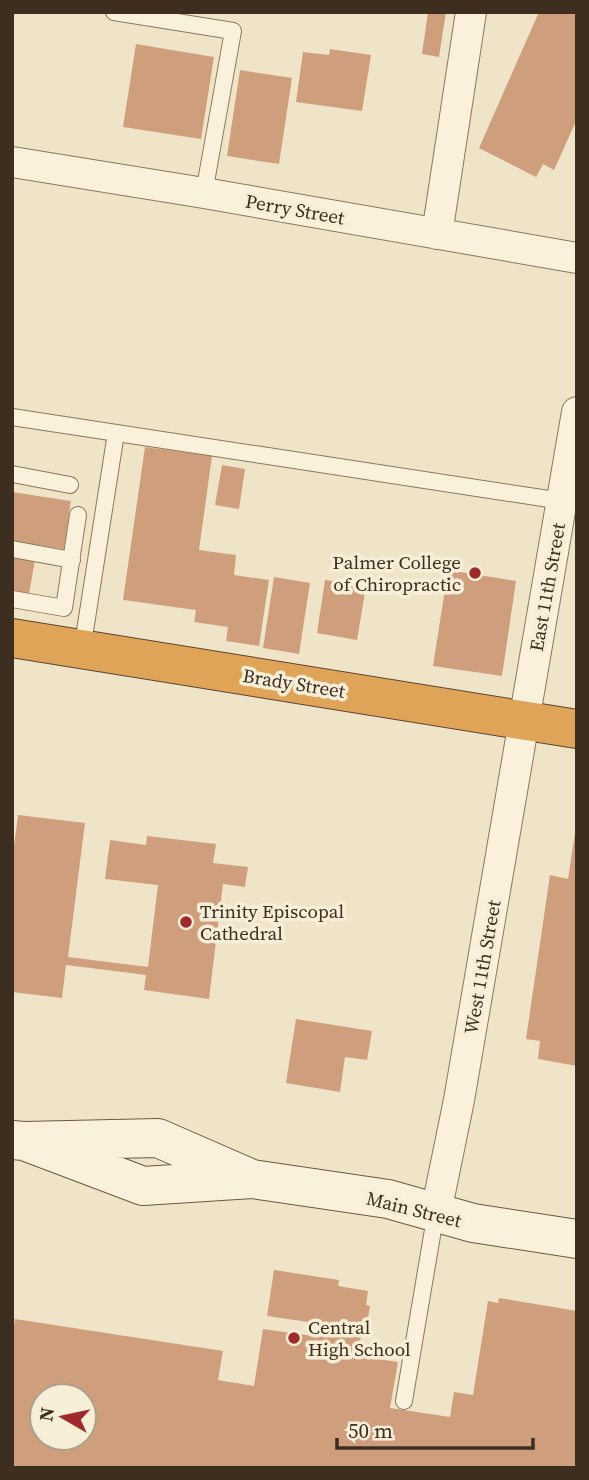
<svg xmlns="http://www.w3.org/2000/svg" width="589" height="1480" viewBox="0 0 589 1480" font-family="'Source Serif 4',serif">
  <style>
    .building { fill: #cf9f7d; fill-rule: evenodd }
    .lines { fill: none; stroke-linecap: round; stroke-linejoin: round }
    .lane-casing { stroke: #8d765c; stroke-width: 18 }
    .street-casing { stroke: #8d765c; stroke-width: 32 }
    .secondary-casing { stroke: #6f573f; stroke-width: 40 }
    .highway-casing { stroke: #5b4430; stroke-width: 40 }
    .lane { stroke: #faf1dc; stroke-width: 16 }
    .street { stroke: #faf1dc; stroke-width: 30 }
    .secondary { stroke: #faf1dc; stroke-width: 38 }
    .highway { stroke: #e0a458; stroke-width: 38 }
    .poi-dot { fill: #9e2a2b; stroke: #f7eed8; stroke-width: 2.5 }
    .labels { text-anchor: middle; stroke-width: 7; stroke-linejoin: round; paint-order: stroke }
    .street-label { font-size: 19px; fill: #3d2e20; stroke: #f7eed8 }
    .poi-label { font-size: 19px; fill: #3d2e20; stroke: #f7eed8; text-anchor: start }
  </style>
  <rect width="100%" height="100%" fill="#f0e4c8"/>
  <!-- building -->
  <path class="building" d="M428,12H446L439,57L422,54Z
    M539,12H577V119L554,170L543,164L536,177L479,148Z
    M136,44L214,57L201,139L123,127Z
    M330,49L371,55L362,111L296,102L303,52L329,55Z
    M240,70L292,78L279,164L227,156Z
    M145,447L212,456L199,550L236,555L234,575L269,580L259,646L226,641L228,627L194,622L196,610L123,600Z
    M222,465L245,469L239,509L215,505Z
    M12,492L71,501L64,549L12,541Z
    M12,556L35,560L29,594L12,591Z
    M448,570L516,581L502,676L433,666Z
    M274,577L310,583L299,654L263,648Z
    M325,580L366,586L357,640L317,633Z
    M18,815L85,823L68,957L148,967L158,885L105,879L110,840L146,845L147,836L216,844L213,863L248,867L245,887L223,884L209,999L144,990L146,975L66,965L62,998L12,992V862Z
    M575,833H577V1066L538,1059L540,1041L526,1039L550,875L568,879Z
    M296,1019L372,1031L367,1060L345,1057L340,1092L286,1083Z
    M274,1270L339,1280L338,1286L368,1291L366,1305L370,1306L366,1329H362L358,1356L398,1362L390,1408L450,1417L454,1392L473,1395L488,1301L498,1303L499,1298L577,1311V1468H12V1337L15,1319L223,1351L218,1380L254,1386L263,1329L320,1337L322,1324L267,1316ZM42,1396H84V1438H42Z"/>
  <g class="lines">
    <!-- lane casing -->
    <g class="lane-casing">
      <path id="lane" d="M114,12L233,31L204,193
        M12,417L562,501
        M12,474L70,485
        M12,549L72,560
        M12,599L64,608L78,515
        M82,650L116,433
        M404,1401L436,1212"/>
    </g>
    <!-- street casing -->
    <g class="street-casing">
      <path id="street" d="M12,162L204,193L577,258
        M437,234L471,12
        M436,1212L459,1100L577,412"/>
    </g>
    <!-- secondary casing -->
    <g class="secondary-casing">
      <path id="secondary" d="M12,1140L24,1141L158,1138L252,1179L143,1186L24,1141
        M252,1179L388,1199L473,1223L577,1239"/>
    </g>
    <!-- highway casing -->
    <g class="highway-casing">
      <path id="highway" d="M12,638L577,729"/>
    </g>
    <!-- lane -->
    <use href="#lane" class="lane"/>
    <!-- street -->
    <use href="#street" class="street"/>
    <!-- secondary -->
    <use href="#secondary" class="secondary"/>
    <!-- highway -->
    <use href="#highway" class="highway"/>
  </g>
  <!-- markers -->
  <g class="poi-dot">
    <circle cx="475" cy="573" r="7"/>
    <circle cx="186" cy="922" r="7"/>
    <circle cx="294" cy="1338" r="7"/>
  </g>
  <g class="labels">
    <!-- street labels -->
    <g class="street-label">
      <text transform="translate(295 209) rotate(10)" y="7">Perry Street</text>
      <text transform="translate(547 587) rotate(-80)" y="7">East 11th Street</text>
      <text transform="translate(294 683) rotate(9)" y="7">Brady Street</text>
      <text transform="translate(482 967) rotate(-80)" y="7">West 11th Street</text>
      <text transform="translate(414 1209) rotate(14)" y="7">Main Street</text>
    </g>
    <!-- poi labels -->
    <g class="poi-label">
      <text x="461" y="569" text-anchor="end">Palmer College<tspan x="461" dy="22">of Chiropractic</tspan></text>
      <text x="200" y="918">Trinity Episcopal<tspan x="200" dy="22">Cathedral</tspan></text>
      <text x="308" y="1334">Central<tspan x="308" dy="22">High School</tspan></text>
    </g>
  </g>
  <!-- border -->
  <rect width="589" height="1480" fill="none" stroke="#3d2e20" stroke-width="28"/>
  <!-- north arrow -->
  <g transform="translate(63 1417) rotate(279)"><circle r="33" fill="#f7eed8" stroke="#ada18e" stroke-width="2"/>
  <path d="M0-5L12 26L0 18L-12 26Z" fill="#9e2a2b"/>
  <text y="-10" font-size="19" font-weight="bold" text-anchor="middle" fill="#3d2e20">N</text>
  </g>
  <!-- scale -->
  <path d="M337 1438v10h196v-10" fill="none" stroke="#3d2e20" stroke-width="3.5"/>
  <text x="348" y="1438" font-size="21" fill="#3d2e20" stroke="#f7eed8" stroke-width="5" paint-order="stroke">50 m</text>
</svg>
